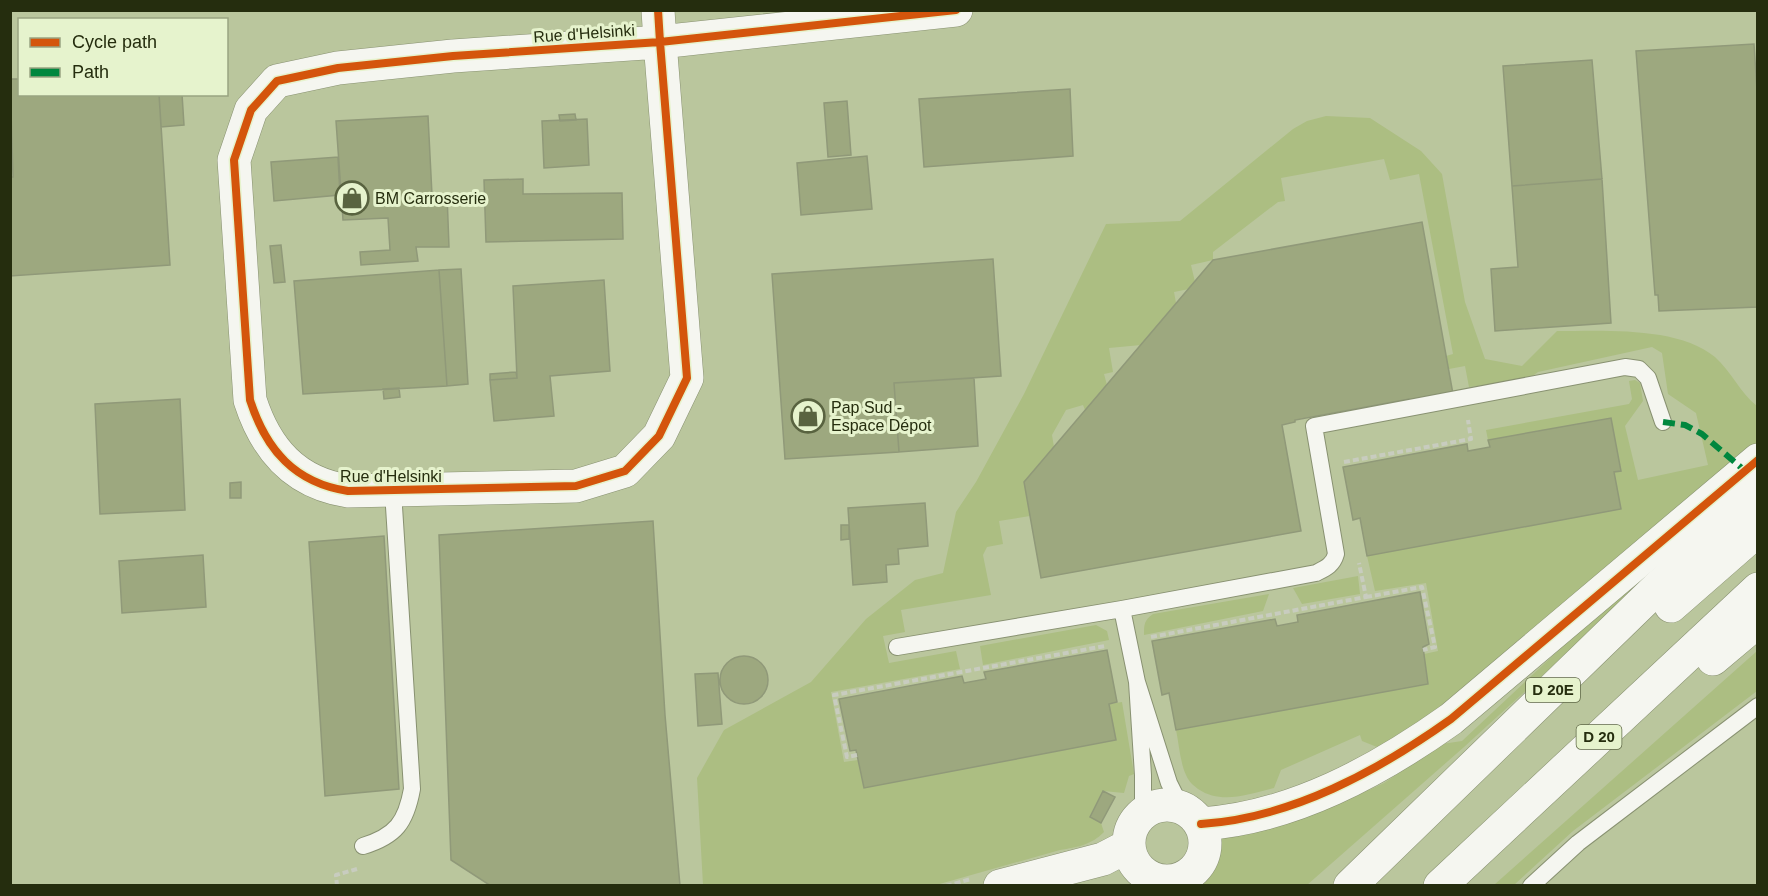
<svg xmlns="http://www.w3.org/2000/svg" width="1768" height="896" viewBox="0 0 1768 896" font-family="Helvetica,sans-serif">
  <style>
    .green { fill: #acbe82 }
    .building { fill: #9da87f; stroke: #909979; stroke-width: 1.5 }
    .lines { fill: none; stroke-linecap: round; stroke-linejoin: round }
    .service-casing { stroke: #889171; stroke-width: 18 }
    .minor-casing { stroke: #889171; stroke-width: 34 }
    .trunk-casing { stroke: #889171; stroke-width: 34 }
    .path { stroke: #c8ccbf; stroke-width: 4; stroke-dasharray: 6 3; stroke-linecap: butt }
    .service { stroke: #f5f6f0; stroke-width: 16 }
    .minor { stroke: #f5f6f0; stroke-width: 33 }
    .trunk { stroke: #f5f6f0; stroke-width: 33 }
    .quiet { stroke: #00873e; stroke-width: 6; stroke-dasharray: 12 6; stroke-linecap: butt }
    .cycleway-casing { stroke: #e6f3cd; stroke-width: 11 }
    .cycleway { stroke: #d4550c; stroke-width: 8 }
    .labels { text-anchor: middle; stroke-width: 6; stroke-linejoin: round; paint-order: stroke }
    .shield { fill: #e6f3cd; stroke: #5f6847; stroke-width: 1.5 }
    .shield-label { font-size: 15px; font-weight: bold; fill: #252d0e }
    .street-label { font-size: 16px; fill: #252d0e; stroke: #e6f3cd }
    .poi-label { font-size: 16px; fill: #252d0e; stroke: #e6f3cd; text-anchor: start }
  </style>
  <rect width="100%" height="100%" fill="#bac69d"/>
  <!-- green -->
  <path class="green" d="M1326,116L1370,118L1421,151L1442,174L1465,302L1485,359L1522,366L1557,331C1602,331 1678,326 1715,357C1731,371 1741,394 1757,406V445L1447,707L1377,747L1362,741L1360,735L1281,770L1274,788C1248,794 1222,805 1198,789C1193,785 1189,782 1186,775C1180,762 1179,744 1176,730L1428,683L1424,654L1438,651L1426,583L1375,591L1367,556L1621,470L1611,418L1488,440L1486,430L1629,404L1632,399L1629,381L1635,380L1640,383L1643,401L1625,426L1638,480L1708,465L1696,413L1668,394L1662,353L1652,347L1538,372L1527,380L1469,387L1465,366L1449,369L1446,356L1453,354L1419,174L1390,180L1384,159L1281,178L1285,201L1278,202L1213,252V260L1191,265L1195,282L1189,289L1174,292L1176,303L1141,345L1109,348L1113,372L1104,374L1107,385L1085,410L1083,405L1066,410L1052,435L1054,447L1024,482L1030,516L999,521L1003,544L987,547L983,555L991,595L901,610L905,632L883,636L889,663L956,651L960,669L831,692L844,762L858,760L864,788L1116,740L1109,704L1122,702L1134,774L1129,776L1124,793L1103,791L1090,816L1101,823L1104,832C1091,845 1078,847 1060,850L936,885H703L697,778L724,730L811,682L866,619L915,580L943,573L956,512L976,482L1024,394L1106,224L1180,221L1293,129L1307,121Z
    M1673,543L1679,551L1464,747L1307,885L1202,886C1217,871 1219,859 1221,838L1270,825L1366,788L1369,790L1384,783L1442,744L1462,741Z
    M1358,576L1360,594L1302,604L1293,588Z
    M1269,594L1263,611L1144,635C1144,625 1144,620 1153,614Z
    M1096,625L1107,631L1109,640L983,665L980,646Z
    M1757,651V691L1573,831L1514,885H1494Z"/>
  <!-- building -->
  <path class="building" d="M1754,44L1758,106V307L1659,311L1658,295H1655L1636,51Z
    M1592,60L1602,179L1512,186L1503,66Z
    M10,79H20V94H159L170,265L10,276V177H13Z
    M1070,89L1073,156L924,167L919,99Z
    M159,94H182L184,125L161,127Z
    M847,101L851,155L828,157L824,103Z
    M575,114L576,120L560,121L559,115Z
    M428,116L432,195L447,194L449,247H416L418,261L361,265L360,252L390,250L388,218L343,220L336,121Z
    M587,119L589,165L544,168L542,121Z
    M867,156L872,209L801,215L797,163Z
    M338,157L340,195L274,201L271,162Z
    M523,179V194L622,193L623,239L486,242L484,180Z
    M1602,179L1611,323L1495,331L1491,269L1518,267L1512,186Z
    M1422,222L1453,394L1410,402L1409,399L1295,420V422L1282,425L1301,531L1041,578L1024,482L1213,260Z
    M281,245L285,282L274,283L270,246Z
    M993,259L1001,376L894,383L899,452L785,459L772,274Z
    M461,269L468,384L447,386L439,270Z
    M439,270L447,386L303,394L294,281Z
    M604,280L610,371L550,376L554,416L494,421L490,380L517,378L513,286Z
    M516,372L517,378L490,380V374Z
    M974,378L978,446L899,452L894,383Z
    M399,388L400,397L384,399L383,389Z
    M180,399L185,510L100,514L95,404Z
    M1611,418L1621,471L1614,472L1621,509L1367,556L1360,518L1353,520L1343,467L1467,444L1468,451L1490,447L1488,440Z
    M241,482V498H230V483Z
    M925,503L928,546L898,549L899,564L886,565L887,582L853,585L848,508Z
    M653,521L665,715L680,886H491L451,860L439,535Z
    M841,525H849V539L841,540Z
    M384,536L399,789L325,796L309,542Z
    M203,555L206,607L122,613L119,561Z
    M1420,592L1429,644L1423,647L1428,684L1176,730L1169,693L1162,695L1152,641L1275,619L1277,626L1298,622L1297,615Z
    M1107,650L1117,702L1109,704L1116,740L864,788L856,750L850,751L839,699L962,676L964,683L986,679L984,672Z
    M720 680a24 24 0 1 1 48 0a24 24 0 1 1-48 0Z
    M718,673L722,724L698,726L695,674Z
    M1103,791L1115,797L1101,823L1090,817Z"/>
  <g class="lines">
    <!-- service casing -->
    <g class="service-casing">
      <path id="service" d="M1122,609L1137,682
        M897,647L1122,609L1316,573C1326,568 1333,565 1336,554L1314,426L1625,367L1639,369L1648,378L1663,422
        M1143,813V775L1137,682L1169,783L1181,807
        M363,846C396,836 406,822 412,789L393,491
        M1531,886L1578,843L1758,706"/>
    </g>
    <!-- minor casing -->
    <g class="minor-casing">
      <path id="minor" d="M658,10L660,42L687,378L659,436L625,471L576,486L348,491C295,483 266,450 250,400L234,160L251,110L277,81L338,68L453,56L660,42L956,10
        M1129 843a38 38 0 1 1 76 0a38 38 0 1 1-76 0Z
        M1201,824C1292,818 1378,771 1451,719L1758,460
        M1000,886L1103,859L1128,846"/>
    </g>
    <!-- trunk casing -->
    <g class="trunk-casing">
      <path id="trunk" d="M1671,606L1758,530
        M1713,659L1758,621
        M1350,886L1656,589L1758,496
        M1440,886L1758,589"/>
    </g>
    <!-- path -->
    <path class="path" d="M1344,462L1471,439L1468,420
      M1366,597L1422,587L1435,647L1423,650
      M1151,637L1366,597L1359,563
      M857,755L847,757L834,695L1105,646
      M337,886L336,875L357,869
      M946,886L971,879"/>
    <!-- service -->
    <use href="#service" class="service"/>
    <!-- minor -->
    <use href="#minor" class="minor"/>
    <!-- trunk -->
    <use href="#trunk" class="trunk"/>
    <!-- quiet -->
    <path class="quiet" d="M1663,422L1685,425L1702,434L1744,470"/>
    <!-- cycleway casing -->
    <g class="cycleway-casing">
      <path id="cycleway" d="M658,10L660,42L687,378L659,436L625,471L576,486L348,491C295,483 266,450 250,400L234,160L251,110L277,81L338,68L453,56L660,42L956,10
        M1201,824C1292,818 1378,771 1451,719L1758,460"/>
    </g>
    <!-- cycleway -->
    <use href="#cycleway" class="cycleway"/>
  </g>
  <!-- icons -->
  <defs>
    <g id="shop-ring" transform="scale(1.725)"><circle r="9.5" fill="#e6f3cd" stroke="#596340" stroke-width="1.5"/><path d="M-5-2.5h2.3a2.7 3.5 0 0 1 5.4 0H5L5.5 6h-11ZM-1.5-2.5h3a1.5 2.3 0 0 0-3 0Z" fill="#596340"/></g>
  </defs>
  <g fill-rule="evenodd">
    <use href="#shop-ring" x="352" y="198"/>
    <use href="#shop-ring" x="808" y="416"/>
  </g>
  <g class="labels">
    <!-- shield labels -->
    <g class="shield">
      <rect x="1526" y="678" width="54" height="24" rx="4.5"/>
      <rect x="1576.5" y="725" width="45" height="24" rx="4.5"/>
    </g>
    <g class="shield-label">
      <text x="1553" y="695">D 20E</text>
      <text x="1599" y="742">D 20</text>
    </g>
    <!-- street labels -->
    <g class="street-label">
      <text transform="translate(584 33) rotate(-4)" y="6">Rue d'Helsinki</text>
      <text x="391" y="482">Rue d'Helsinki</text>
    </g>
    <!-- poi labels -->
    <g class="poi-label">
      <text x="375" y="204">BM Carrosserie</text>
      <text x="831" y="413">Pap Sud -<tspan x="831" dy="18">Espace Dépot</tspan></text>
    </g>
  </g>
  <!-- border -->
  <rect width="1768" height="896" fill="none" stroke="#252d0e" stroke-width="24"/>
  <!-- legend -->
  <rect x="18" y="18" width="210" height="78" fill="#e6f3cd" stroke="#99a481" stroke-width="1.5"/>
  <rect x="30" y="38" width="30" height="9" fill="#d4550c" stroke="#99a481" stroke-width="1.5"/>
  <text x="72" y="48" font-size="18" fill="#252d0e">Cycle path</text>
  <rect x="30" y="68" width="30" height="9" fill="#00873e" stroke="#99a481" stroke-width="1.5"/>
  <text x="72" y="78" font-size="18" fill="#252d0e">Path</text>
</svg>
